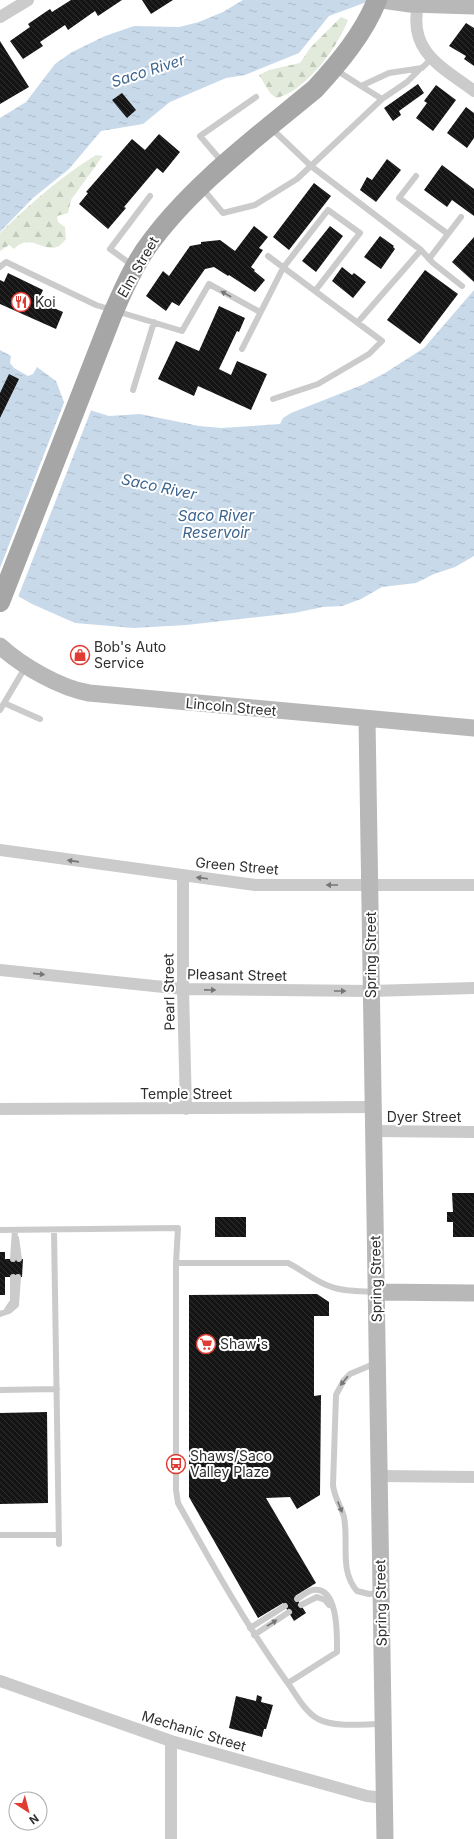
<svg xmlns="http://www.w3.org/2000/svg" width="474" height="1839" viewBox="0 0 474 1839" font-family="Inter,sans-serif">
  <style>
    .forest { fill: url(#forest-firs) }
    .water { fill: url(#water-ripples) }
    .pier { fill: #fff }
    .building { fill: url(#building-back-hatch) }
    .lines { fill: none; stroke-linecap: round; stroke-linejoin: round }
    .lane { stroke: #cbcbcb; stroke-width: 6 }
    .street { stroke: #cbcbcb; stroke-width: 12 }
    .secondary { stroke: #b8b8b8; stroke-width: 17 }
    .primary { stroke: #a6a6a6; stroke-width: 20 }
    .oneway { fill: #757575 }
    .labels { text-anchor: middle; stroke-width: 4; stroke-linejoin: round; paint-order: stroke }
    .street-label { font-size: 14px; fill: #2e2e2e; stroke: #fff }
    .poi-label { font-size: 14px; fill: #2e2e2e; stroke: #fff; text-anchor: start }
    .water-label { font-size: 15px; font-style: italic; fill: #3e658e; stroke: #fff }
  </style>
  <defs>
    <pattern id="forest-firs" width="22" height="20" patternUnits="userSpaceOnUse"><rect width="22" height="20" fill="#e2ebdb"/><path d="M5 1l3.5 6h-7zM16 11l3.5 6h-7z" fill="#c2cabc"/></pattern>
    <pattern id="water-ripples" width="26" height="14" patternUnits="userSpaceOnUse"><rect width="26" height="14" fill="#c8d9ea"/><path d="M2 4q2-2 4 0t4 0M15 11q2-2 4 0t4 0" fill="none" stroke="#acbbc9"/></pattern>
    <pattern id="building-back-hatch" width="6" height="6" patternUnits="userSpaceOnUse"><rect width="6" height="6" fill="#151515"/><path d="M-1 5l2 2M0 0l6 6M5-1l2 2" fill="none" stroke="#2f2f2f"/></pattern>
  </defs>
  <rect width="100%" height="100%" fill="#fff"/>
  <!-- forest -->
  <path class="forest" d="M341,17L348,20C338,47 305,92 276,98L270,93L259,75L269,70L300,63L310,48Z
    M96,155L102,156L100,160L71,200L68,213L57,216L58,222L65,227L66,239C64,241 62,244 59,246C43,254 31,232 14,249L9,245L0,251V233C30,204 60,177 96,155Z"/>
  <!-- water -->
  <path class="water" d="M243,0H372L329,16L299,53L245,75L226,78L170,102L143,124L101,131L69,169L33,198L0,232V118L26,102L55,64L72,52L105,36L134,26L179,27L199,22L223,12Z
    M474,290V556L455,567L434,574L416,583L382,587L361,599L342,606L323,607L294,613L186,625L134,628L75,623L32,604L0,586V350L11,356L10,363L14,368L28,376L33,374L37,367L56,381L64,402L109,416L140,414L199,426L222,428L280,424L283,418L291,413L362,385L385,373L424,348Z"/>
  <!-- pier -->
  <path class="pier" d="M65,400L92,408L18,597L0,589V568Z"/>
  <!-- building -->
  <path class="building" d="M71,0H122L98,16L95,11L68,30L65,25L40,42L43,46L23,59L10,41L30,27L28,24L47,11L50,9L52,12Z
    M142,0H173L151,14Z
    M466,23L474,28V66L464,59L466,56L449,46Z
    M0,41L29,87L0,104Z
    M418,84L424,93L399,111L401,115L393,121L384,108Z
    M436,85L456,100L433,131L416,118L427,103L424,101Z
    M122,93L136,110L127,118L112,100Z
    M466,107L474,113V138L467,148L447,133Z
    M159,134L180,152L163,173L157,168L124,207L126,208L108,229L79,204L88,193L86,192L132,139L145,150Z
    M387,159L401,170L376,202L360,190L367,177L372,180Z
    M442,165L474,189V216L452,200L447,207L424,190Z
    M314,183L331,196L289,250L273,237Z
    M254,226L268,237L259,248L263,250L251,267L255,270L254,271L265,280L255,292L229,275L228,276L214,267L205,269L179,306L172,302L166,311L146,296L163,271L169,276L190,246L201,244V242L220,240L235,251Z
    M330,226L343,236L316,272L302,261Z
    M380,236L394,246L393,247L395,249L381,269L364,257Z
    M474,237V282L452,262Z
    M342,267L352,275L354,273L366,282L353,298L332,281Z
    M425,270L458,294L420,344L387,320Z
    M8,273L43,290L38,301L63,312L56,329L0,304V280L4,282Z
    M219,306L245,318L239,332L237,331L219,369L231,375L237,361L267,374L251,410L198,386L194,396L158,379L176,341L199,351Z
    M9,374L19,379L0,418V393Z
    M452,1193H474V1237H453V1222H447V1212H453Z
    M215,1217H246V1237H215Z
    M0,1252H5V1259H23L22,1277H5V1295H0Z
    M317,1294L329,1302V1316H314V1396L321,1395L320,1495L297,1509L290,1497L266,1498L316,1583L295,1596L306,1613L294,1621L283,1603L258,1618L189,1497V1295Z
    M47,1412L48,1503L0,1504V1413Z
    M257,1695L262,1697L261,1702L273,1705L266,1729H264L262,1737L229,1728L236,1696L256,1701Z"/>
  <g class="lines">
    <!-- lane -->
    <path class="lane" d="M336,70L361,86L389,73L422,68L431,59
      M361,86L382,99L407,82L421,68
      M271,128L311,166L421,250L433,263L462,286
      M223,163L200,136L256,97
      M416,176L399,198L448,234
      M202,188L223,213L255,205L297,179L382,99
      M268,256L382,341L369,354L318,384L273,399
      M429,259L461,217
      M132,265L110,249L150,196
      M0,267L6,262L96,305L182,331L209,284L260,312
      M358,322L421,250
      M242,349L283,268L328,210L360,233L315,291
      M133,390L154,322
      M4,703L40,719
      M0,710L26,666
      M0,1230L178,1228L176,1263V1490L178,1503C212,1564 246,1625 287,1682C296,1694 304,1711 318,1719C336,1728 362,1724 381,1724
      M54,1230L59,1544
      M16,1238L19,1259
      M13,1259L15,1230
      M176,1263H288C302,1270 315,1281 329,1286C343,1292 361,1291 376,1292
      M7,1310L13,1301V1277
      M0,1314L9,1311L16,1305L18,1277
      M376,1363L350,1374L344,1380L336,1395L333,1485C334,1497 341,1506 344,1517C349,1542 339,1571 357,1591L369,1594L380,1593
      M0,1390L57,1389
      M0,1535H59
      M301,1605L317,1597L325,1600L329,1605
      M250,1628L285,1606
      M254,1635L289,1612
      M288,1683L337,1652C337,1637 339,1586 313,1590C307,1591 302,1596 297,1599"/>
    <!-- street -->
    <path class="street" d="M418,5C408,52 442,67 474,91
      M0,17L28,0
      M0,850L255,885H474
      M183,876V989L186,1109
      M0,970L183,989L371,991L474,988
      M0,1109L373,1107
      M373,1131L474,1132
      M379,1476L474,1477
      M0,1681L171,1741L367,1796L384,1798
      M171,1741V1839"/>
    <!-- secondary -->
    <path class="secondary" d="M382,0L410,4L474,6
      M0,646C22,666 60,688 89,693L474,728
      M367,719L385,1839
      M377,1292L474,1293"/>
    <!-- primary -->
    <path class="primary" d="M0,602L111,318C121,294 131,271 145,250C188,188 257,137 315,89C339,63 364,33 377,0"/>
  </g>
  <!-- one-way arrows -->
  <defs><path id="oneway-solid" d="M-6-.8H1V-3.2L6.5 0L1 3.2V.8H-6Z"/></defs>
  <g class="oneway">
    <use href="#oneway-solid" transform="translate(226 294) rotate(-151)"/>
    <use href="#oneway-solid" transform="translate(73 861) rotate(-172)"/>
    <use href="#oneway-solid" transform="translate(202 878) rotate(-173)"/>
    <use href="#oneway-solid" transform="translate(332 885) rotate(-180)"/>
    <use href="#oneway-solid" transform="translate(39 974) rotate(6)"/>
    <use href="#oneway-solid" transform="translate(210 990) rotate(1)"/>
    <use href="#oneway-solid" transform="translate(340 991)"/>
    <use href="#oneway-solid" transform="translate(344 1381) rotate(129)"/>
    <use href="#oneway-solid" transform="translate(340 1507) rotate(68)"/>
    <use href="#oneway-solid" transform="translate(272 1623) rotate(-32)"/>
  </g>
  <!-- icons -->
  <defs>
    <g id="restaurant-ring" transform="scale(1)"><circle r="9.5" fill="#fff" stroke="#e13c33" stroke-width="1.5"/><path d="M-5-6h1v4h1v-4h1v4h1v-4h1v5L-1.5 .5V6h-2V.5L-5-1ZM5-6V6H3V1.5H1.5Q1.5-4 5-6Z" fill="#e13c33"/></g>
    <g id="shop-ring" transform="scale(1)"><circle r="9.5" fill="#fff" stroke="#e13c33" stroke-width="1.5"/><path d="M-5-2.5h2.3a2.7 3.5 0 0 1 5.4 0H5L5.5 6h-11ZM-1.5-2.5h3a1.5 2.3 0 0 0-3 0Z" fill="#e13c33"/></g>
    <g id="supermarket-ring" transform="scale(1)"><circle r="9.5" fill="#fff" stroke="#e13c33" stroke-width="1.5"/><path d="M-6-5.5h2.5l.6 2H6L4.5 2H-2.5L-4.4-4H-6ZM-1.5 3.2a1.3 1.3 0 1 0 .1 0ZM3 3.2a1.3 1.3 0 1 0 .1 0Z" fill="#e13c33"/></g>
    <g id="bus-ring" transform="scale(1)"><circle r="9.5" fill="#fff" stroke="#e13c33" stroke-width="1.5"/><path d="M-5-6H5V4H4V6H2V4H-2V6H-4V4H-5ZM-3.5-4V0h7V-4ZM-3.5 1.2v1.5H-2V1.2ZM2 1.2v1.5H3.5V1.2Z" fill="#e13c33"/></g>
  </defs>
  <g fill-rule="evenodd">
    <use href="#restaurant-ring" x="21" y="302"/>
    <use href="#shop-ring" x="80" y="655"/>
    <use href="#supermarket-ring" x="206" y="1344"/>
    <use href="#bus-ring" x="176" y="1464"/>
  </g>
  <g class="labels">
    <!-- street labels -->
    <g class="street-label">
      <text transform="translate(138 267) rotate(-60)" y="5">Elm Street</text>
      <text transform="translate(231 707) rotate(5)" y="5">Lincoln Street</text>
      <text transform="translate(237 866) rotate(5)" y="5">Green Street</text>
      <text transform="translate(371 955) rotate(-90)" y="5">Spring Street</text>
      <text transform="translate(237 975) rotate(1)" y="5">Pleasant Street</text>
      <text transform="translate(169 992) rotate(-91)" y="5">Pearl Street</text>
      <text x="186" y="1099">Temple Street</text>
      <text x="424" y="1122">Dyer Street</text>
      <text transform="translate(376 1279) rotate(-91)" y="5">Spring Street</text>
      <text transform="translate(381 1603) rotate(-91)" y="5">Spring Street</text>
      <text transform="translate(194 1731) rotate(17)" y="5">Mechanic Street</text>
    </g>
    <!-- poi labels -->
    <g class="poi-label">
      <text x="35" y="307">Koi</text>
      <text x="94" y="652">Bob's Auto<tspan x="94" dy="16">Service</tspan></text>
      <text x="220" y="1349">Shaw's</text>
      <text x="190" y="1461">Shaws/Saco<tspan x="190" dy="16">Valley Plaze</tspan></text>
    </g>
    <!-- water labels -->
    <g class="water-label">
      <text transform="translate(148 71) rotate(-18)" y="5">Saco River</text>
      <text transform="translate(159 487) rotate(12)" y="5">Saco River</text>
      <text x="216" y="521">Saco River<tspan x="216" dy="17">Reservoir</tspan></text>
    </g>
  </g>
  <!-- north arrow -->
  <g transform="translate(28 1811) rotate(144)"><circle r="19" fill="#ffffff" stroke="#ababab"/>
  <path d="M0-3L7 15L0 10L-7 15Z" fill="#e13c33"/>
  <text y="-6" font-size="11" font-weight="bold" text-anchor="middle" fill="#2e2e2e">N</text>
  </g>
</svg>
